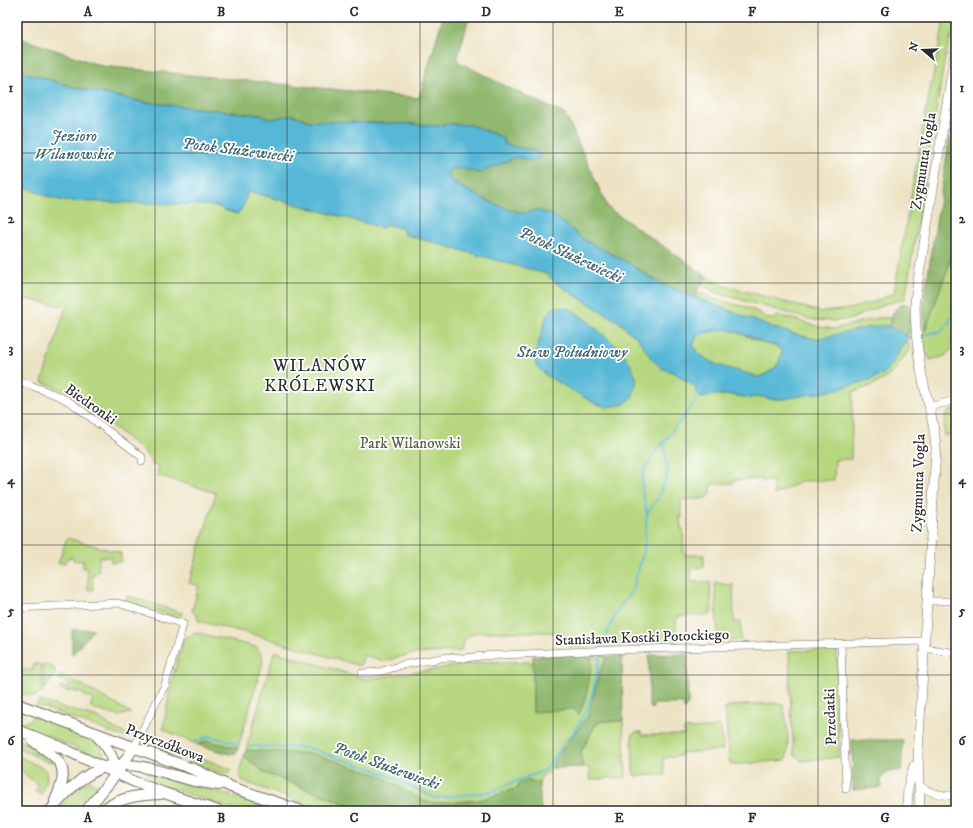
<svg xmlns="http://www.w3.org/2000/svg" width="973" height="828" viewBox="0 0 973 828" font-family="'IM FELL DW Pica',serif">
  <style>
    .green { fill: #b6d77f; stroke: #708155 }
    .forest { fill: #90b86e; stroke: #5e724c }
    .water { fill: #57b8d6; stroke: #417280; fill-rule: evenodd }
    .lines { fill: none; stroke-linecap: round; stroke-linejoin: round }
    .stream { stroke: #57b8d6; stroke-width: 2 }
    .minor-casing { stroke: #6f6b61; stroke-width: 8 }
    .tertiary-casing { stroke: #6f6b61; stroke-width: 10 }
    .secondary-casing { stroke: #6f6b61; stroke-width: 12 }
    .minor { stroke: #fff; stroke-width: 7 }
    .tertiary { stroke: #fff; stroke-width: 9 }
    .secondary { stroke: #fff; stroke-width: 10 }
    .grid { fill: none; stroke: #2b2b2b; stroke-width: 1; stroke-opacity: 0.55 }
    .labels { text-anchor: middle; stroke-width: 3.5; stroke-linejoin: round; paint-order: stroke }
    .street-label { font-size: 15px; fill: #2b2b2b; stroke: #fff }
    .park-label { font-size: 15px; fill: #555f44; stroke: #fff }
    .water-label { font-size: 16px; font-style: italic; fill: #3d636f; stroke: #fff }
    .quarter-label { font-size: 17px; letter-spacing: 1px; fill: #2b2b2b; stroke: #fff }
    .neatline { fill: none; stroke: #2b2b2b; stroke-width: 1.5 }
    .grid-label { font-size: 13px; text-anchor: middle; font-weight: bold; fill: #2b2b2b }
  </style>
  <rect width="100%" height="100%" fill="#fff"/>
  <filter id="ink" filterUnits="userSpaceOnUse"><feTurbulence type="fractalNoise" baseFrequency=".025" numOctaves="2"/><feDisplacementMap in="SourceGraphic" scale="8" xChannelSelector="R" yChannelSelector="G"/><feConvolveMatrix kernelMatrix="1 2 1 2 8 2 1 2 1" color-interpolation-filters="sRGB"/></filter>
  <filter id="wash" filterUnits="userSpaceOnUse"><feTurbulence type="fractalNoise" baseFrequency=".012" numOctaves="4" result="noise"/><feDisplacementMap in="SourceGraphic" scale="16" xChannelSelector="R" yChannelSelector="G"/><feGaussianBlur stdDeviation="0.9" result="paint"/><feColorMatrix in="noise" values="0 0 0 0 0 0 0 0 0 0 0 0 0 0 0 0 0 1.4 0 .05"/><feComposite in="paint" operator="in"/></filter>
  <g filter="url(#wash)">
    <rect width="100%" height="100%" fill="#ede3c4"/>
    <!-- green -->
    <path class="green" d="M945,17H956V20L945,58L905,299L885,304L851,319L835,321L813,320L721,294L711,290L702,284L706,276L719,284L821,312L850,309L876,301L894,293L926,110Z
      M17,184L52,198L64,201L141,202L208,205L220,207L244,204L248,191L383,228L384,224L405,229L404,234L550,275L581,299L621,323L627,330L638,338L651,358L661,368L675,373L695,387L697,394L701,398L714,395H732L750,398L759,396L770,399H782L830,391L848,385L897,357L902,345L908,340L910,351C904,355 902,361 898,366C886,382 871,386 853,392L851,459L835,460L834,480L802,481L774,495L773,481H761V479L734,480L733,483L711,484V494L706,498L700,499L681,500L682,518H680L681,529H683L684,555H704V567L691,568V582H710L712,612L710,615L678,616L676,623V643L569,647C566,638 560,634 551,632H479C469,635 462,639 461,651L412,654L384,661L364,655L360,666L259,636L198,621L197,615L192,611L199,586L189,583L216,493L157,475L159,466L153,465L145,452L88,407L89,404L84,402L85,398L42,382L66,307L22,298L17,308Z
      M953,254L956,258L953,269V275L956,277V337L950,340L954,347L947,353L945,356L930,360C929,355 926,353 924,348C922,341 923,332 927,326Z
      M697,291L713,299L746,307L758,312L766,318L773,319L777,316L789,318L820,327L834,329L876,318H891L889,326L875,327L822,338C807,339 792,333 777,329C749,320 723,308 696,298Z
      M726,329C739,332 750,338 762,343C770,346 775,344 782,351C779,365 773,375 758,377C735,368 706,368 693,345L698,334Z
      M956,408V426L953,435H944C945,422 942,413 956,408Z
      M67,538L121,553V562H111V557H99L98,572L96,574H92L93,590H88L87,568H83V561L73,560V557H70V558H67L65,563H58Z
      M715,582L726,585L733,584L734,622H741V640L718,641Z
      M128,596L182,613L180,618L124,601Z
      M194,632L256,647L262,655L263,662L238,748L208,741L198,745L163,729L171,683L184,637L191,636Z
      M832,650L837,651L839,757L802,761L794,755L791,711L789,651Z
      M274,652H277L366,679L483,662H533V712L591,670V657H607L600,671L588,716L555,759C553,764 552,769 548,772C542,776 542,775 539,782L527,781L518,788L480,800L436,803L425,802L394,784L267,752L246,750Z
      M33,664H41L42,692C33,700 26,695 17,690V670H33Z
      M43,664H47L55,669V676L44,689Z
      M61,674H62L131,713L118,716L90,708L93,699L84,696V694L69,690L68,692L59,689L62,686L68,688L70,685L59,679V678Z
      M39,701L101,719L115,729L132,736L123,737L37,705Z
      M776,703L783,705C787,722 790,742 786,760L731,765L729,760L725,709L729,706Z
      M33,716C51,723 100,735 105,756L102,757L92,755L19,724L30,720Z
      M602,721H623L626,777L590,780L589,767H582L581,752L596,724Z
      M718,726L721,728L723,750L680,753V756L663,758L665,775L635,776L633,771L632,735L635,732H641L642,735H684V729L712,728Z
      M17,739L35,747L55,762L46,761L17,747Z
      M165,743L232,770L230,773L224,774L160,750Z
      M17,755L46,770L47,779L41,794L35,790L39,786L17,767Z
      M244,756L265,773L365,811H325L243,781L239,773Z
      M146,772L215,791L279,811H237L141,778Z
      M89,781L101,787L80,811H56L75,790Z"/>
    <!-- forest -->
    <path class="forest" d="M443,17H469L457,61L503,85L564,114L567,118L608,208L706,276L697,291L696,298L659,283L627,262L584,240L561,221L551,215L524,213L510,210L483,199L461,187L448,178L447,174L450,169L459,168L480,173L516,157L533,161L541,156L537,151L505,145L502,137L470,125L452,124L436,126L412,124L309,121L293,115L271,119L260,115L143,102L73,87L17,70V37L102,66L419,98Z
      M952,122H956V245L927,326L924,331V300Z
      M903,304H907L909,307L910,332H908V336L900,334L889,326C892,317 893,307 903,304Z
      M94,629L72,655V630Z
      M687,654L688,705L684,709V704H654L652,709L650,707L649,704V655Z
      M569,655L591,657C591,677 587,697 579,715L574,709L533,712V656Z
      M622,656L623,721H602L596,724L581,752L582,767L552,768L555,759L588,716L600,671L607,657Z
      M852,740H903L901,771H888L881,780L882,787L853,790Z
      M207,741L238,748L236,753L229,754L198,745Z
      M246,750L314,754L379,775L425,802L436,803H455L480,800L518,788V784L527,781L539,782L541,811H365L265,773L244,756Z"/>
    <!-- water -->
    <path class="water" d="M17,70L73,87L143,102L260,115L271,119L293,115L309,121L412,124L436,126L452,124L470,125L502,137L505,145L537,151L541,156L533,161L516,157L480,173L460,168L450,169L447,174L448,178L461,187L483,199L510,210L524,213L536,210L551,215L561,221L584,240L627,262L659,283L774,328L798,335L814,339L822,338C836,335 876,324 888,326C889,327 906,335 908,336V340L902,345L892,365L883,374L870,380L830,391L782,399H770L759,396L750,398L732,395H714L701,398L697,394L695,387L675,373L661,368L651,358L638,338L627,330L621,323L581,299L559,285L549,277L550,275L403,234L404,229L385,224L383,228L248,191C245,199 245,208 237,214L223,210L220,207L208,205L64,201L52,198L17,184ZM726,329L749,336L763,343L777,346L782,352C779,364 778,367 767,373C764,375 762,377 758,377C735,368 706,368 693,345L698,334Z
      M555,307H563L572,310L585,319L620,349L630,363L637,380L632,398L624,404L607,407L594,403L547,376L536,366L534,358L546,318L550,311Z"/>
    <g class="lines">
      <!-- stream -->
      <path class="stream" d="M919,336L942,331L952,318L954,314L952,306L956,295
        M647,513C637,479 641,469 663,442
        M196,742L209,736L239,744
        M250,746L308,748L375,770L436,798L489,792L545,770L565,741L572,735L585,713L593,691L603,644L609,628L621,605L632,591L644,551L647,513L656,501L668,474L664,442L699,396"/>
    </g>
  </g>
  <g filter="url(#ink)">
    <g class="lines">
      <!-- minor casing -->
      <g class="minor-casing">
        <path id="minor" d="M17,380L61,397L73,404L142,457V461
          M929,407L956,400
          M927,601H956
          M17,608L118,603L183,624L165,685L134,747
          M841,644L846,789
          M924,648L956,653
          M362,673L379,672L402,665L447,657L464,658L482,656L610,650L924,641
          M918,785C930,793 942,796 956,796"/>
      </g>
      <!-- tertiary casing -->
      <g class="tertiary-casing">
        <path id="tertiary" d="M907,811L908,788L914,766
          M920,811L918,755L936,449C935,424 927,400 922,376C917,351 915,325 915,299L956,48"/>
      </g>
      <!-- secondary casing -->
      <g class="secondary-casing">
        <path id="secondary" d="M17,704L198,771L231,787L302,811
          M17,730L51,743L135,782L164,793L218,811
          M97,736C108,746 113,756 116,770
          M33,741C62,761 71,766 55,801
          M50,811C65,794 80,776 102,768C129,757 168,775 195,781C203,783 211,784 219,785
          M86,811L117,773L134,747
          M101,811C121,797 137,795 160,794"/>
      </g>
      <!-- minor -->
      <use href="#minor" class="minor"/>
      <!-- tertiary -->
      <use href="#tertiary" class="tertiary"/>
      <!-- secondary -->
      <use href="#secondary" class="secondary"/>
    </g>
  </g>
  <!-- grid -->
  <path class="grid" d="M155,17V811M287,17V811M420,17V811M553,17V811M686,17V811M818,17V811M17,153H956M17,283H956M17,414H956M17,545H956M17,675H956"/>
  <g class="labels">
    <!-- street labels -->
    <g class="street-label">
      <text transform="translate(923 161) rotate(-81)" y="5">Zygmunta Vogla</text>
      <text transform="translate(91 404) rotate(35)" y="5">Biedronki</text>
      <text transform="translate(918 483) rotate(-88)" y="5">Zygmunta Vogla</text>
      <text transform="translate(642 637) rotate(-2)" y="5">Stanisława Kostki Potockiego</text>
      <text transform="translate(830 717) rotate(-92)" y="5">Przedatki</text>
      <text transform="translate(165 743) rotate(21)" y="5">Przyczółkowa</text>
    </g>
    <!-- park labels -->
    <g class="park-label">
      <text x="410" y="448">Park Wilanowski</text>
    </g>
    <!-- water labels -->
    <g class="water-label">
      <text x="74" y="141">Jezioro<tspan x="74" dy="18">Wilanowskie</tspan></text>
      <text transform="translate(238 149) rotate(7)" y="6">Potok Służewiecki</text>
      <text transform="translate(571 254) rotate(25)" y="6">Potok Służewiecki</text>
      <text x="572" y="357">Staw Południowy</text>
      <text transform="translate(387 765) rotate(20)" y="6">Potok Służewiecki</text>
    </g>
    <!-- quarter labels -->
    <g class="quarter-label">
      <text x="320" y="371">WILANÓW<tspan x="320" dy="20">KRÓLEWSKI</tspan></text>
    </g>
  </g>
  <!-- margin -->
  <rect width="973" height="828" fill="none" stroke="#fff" stroke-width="44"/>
  <!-- north arrow -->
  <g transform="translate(923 50) rotate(289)" stroke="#ffffff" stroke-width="3" paint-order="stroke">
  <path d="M0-3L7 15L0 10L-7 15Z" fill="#2b2b2b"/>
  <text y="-6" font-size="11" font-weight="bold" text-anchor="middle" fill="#2b2b2b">N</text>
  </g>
  <rect x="22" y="22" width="929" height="784" class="neatline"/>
  <g class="grid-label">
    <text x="88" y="16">A</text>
    <text x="221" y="16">B</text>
    <text x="354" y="16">C</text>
    <text x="486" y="16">D</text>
    <text x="619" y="16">E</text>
    <text x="752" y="16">F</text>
    <text x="885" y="16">G</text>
    <text x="11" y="92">1</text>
    <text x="962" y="92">1</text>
    <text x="11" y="223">2</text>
    <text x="962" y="223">2</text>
    <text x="11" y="353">3</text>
    <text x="962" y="353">3</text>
    <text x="11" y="484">4</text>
    <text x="962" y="484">4</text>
    <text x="11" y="615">5</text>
    <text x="962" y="615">5</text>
    <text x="11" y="745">6</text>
    <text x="962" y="745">6</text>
    <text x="88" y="822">A</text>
    <text x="221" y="822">B</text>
    <text x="354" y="822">C</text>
    <text x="486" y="822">D</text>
    <text x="619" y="822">E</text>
    <text x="752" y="822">F</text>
    <text x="885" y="822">G</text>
  </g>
</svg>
